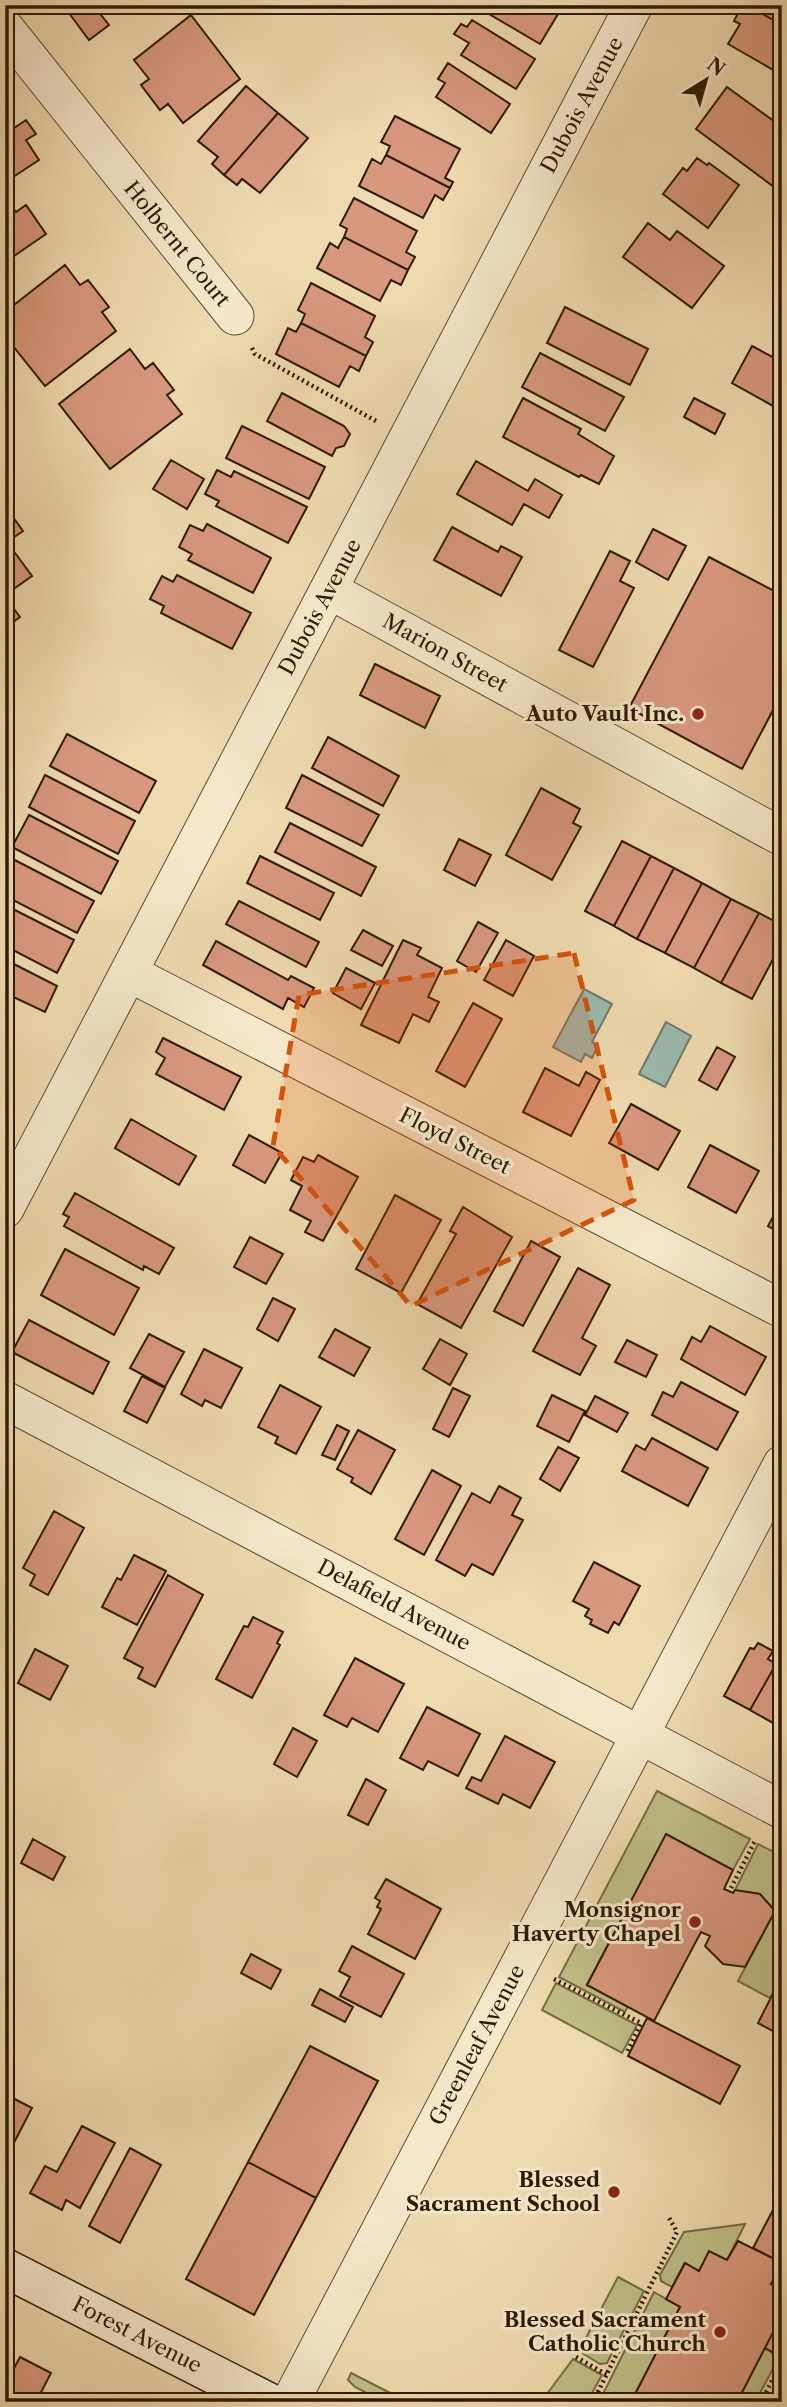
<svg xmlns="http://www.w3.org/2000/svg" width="787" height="2407" viewBox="0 0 787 2407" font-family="'Libre Caslon Text',serif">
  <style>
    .green { fill: #bfbe87; stroke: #766c44; stroke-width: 2 }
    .water { fill: #9bbab1; stroke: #6f7a6a; stroke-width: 2 }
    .building { fill: #d8987e; stroke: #2e1b00; stroke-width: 2 }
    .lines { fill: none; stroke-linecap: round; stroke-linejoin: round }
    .street-casing { stroke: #5e4b2c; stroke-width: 39 }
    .secondary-casing { stroke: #2e1b00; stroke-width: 41 }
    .path { stroke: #2e1b00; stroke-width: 4.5; stroke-dasharray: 2 3.5; stroke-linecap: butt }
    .street { stroke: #f4e7cb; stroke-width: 37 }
    .secondary { stroke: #f4e7cb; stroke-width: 38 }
    .marked { fill: #d5530b; fill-opacity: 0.2; stroke: #d5530b; stroke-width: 5; stroke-dasharray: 14 9; stroke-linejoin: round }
    .poi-dot { fill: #8f2418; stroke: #f4e7cb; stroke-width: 2.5 }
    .labels { text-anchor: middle; stroke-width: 6; stroke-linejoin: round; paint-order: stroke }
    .street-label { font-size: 21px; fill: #2e1b00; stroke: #f4e7cb }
    .poi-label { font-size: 21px; font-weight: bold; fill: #2e1b00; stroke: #f4e7cb; text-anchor: end }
  </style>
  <rect width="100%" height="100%" fill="#eedaaf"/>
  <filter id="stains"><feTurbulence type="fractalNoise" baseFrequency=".00286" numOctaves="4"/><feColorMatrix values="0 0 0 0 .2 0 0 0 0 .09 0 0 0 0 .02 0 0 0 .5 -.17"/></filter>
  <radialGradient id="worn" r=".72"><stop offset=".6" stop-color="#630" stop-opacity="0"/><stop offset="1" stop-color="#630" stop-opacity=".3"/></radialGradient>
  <!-- green -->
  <path class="green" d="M657,1791L750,1839L733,1870L666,1835L587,1984L628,2006L625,2012L559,1977Z
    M758,1844L782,1856V1976L770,1998L738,1981L775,1911L760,1894L735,1890Z
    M556,1983L637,2025L622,2053L542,2010Z
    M745,2224L727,2260L699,2271L684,2264L672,2287L661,2281L660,2275L684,2232Z
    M618,2277L644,2291L607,2363L600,2364L579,2351Z
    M654,2292L680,2307L631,2402H599Z
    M765,2348L772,2352L775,2365L755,2402H737Z
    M573,2359L602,2375L587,2402H541Z
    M351,2373L355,2375L408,2402H384L355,2387L348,2380Z"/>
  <!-- water -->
  <path class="water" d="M584,989L612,1004L592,1042L598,1046L592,1058L585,1054L581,1062L553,1047Z
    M666,1022L691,1036L665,1087L639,1074Z"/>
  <!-- building -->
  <path class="building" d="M63,5H93L109,25L89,40Z
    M487,5H543L558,14L540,44L484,11Z
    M742,5H747L782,25V75L728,44L740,24L734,21Z
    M747,5H782V25Z
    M191,15L240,79L183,123L168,104L160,110L141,85L149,79L134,60Z
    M472,20L535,59L516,89L461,55L469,43L454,34L461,24L467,27Z
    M448,63L510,104L491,133L436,97L445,83L438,79Z
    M246,86L278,113L224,175L212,164L218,157L198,141Z
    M727,87L782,127V176L774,187L696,129Z
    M278,113L308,138L260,193L242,179L237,185L224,175Z
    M5,115L14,128L26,120L36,134L26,140L39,160L10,179L5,173Z
    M395,116L460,149L445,178L453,182L450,188L386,155L390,146L381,142Z
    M386,155L450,188L443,200L435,195L423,218L359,186L372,159L381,164Z
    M697,158L707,165L709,163L739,185L708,228L663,194L683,168L687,171Z
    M5,197L16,212L26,205L46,234L14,256L5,243Z
    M354,198L417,231L406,252L415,257L408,270L344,237L347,229L340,225Z
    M648,223L670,240L677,231L724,266L692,308L623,257Z
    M344,237L408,270L401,285L391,280L380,301L317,268L330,243L338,248Z
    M65,265L80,285L88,280L109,307L102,312L116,331L45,386L5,336V312Z
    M311,283L375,316L365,337L373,342L366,356L301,323L305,314L298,310Z
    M565,307L648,349L630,385L547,343Z
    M301,323L366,356L359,371L350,366L339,387L276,354L288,328L296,332Z
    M752,346L782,362V393L775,407L732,383Z
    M130,349L145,369L153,363L174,390L167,395L182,414L110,469L59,404Z
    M540,353L624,397L605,431L522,387Z
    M282,393L344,426L350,434L344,446L336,448L332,456L267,421Z
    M523,398L581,429L578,434L614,456L599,484L581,475L579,477L503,437Z
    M694,398L725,414L715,434L684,417Z
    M242,426L325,467L309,499L226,458Z
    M171,460L204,479L187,509L153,489Z
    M476,461L528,491L535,479L562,495L549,518L524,504L512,525L457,494Z
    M217,470L231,477L234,471L307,507L288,543L216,506L219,501L205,494Z
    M5,506L23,531L7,542L32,576L5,595Z
    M207,524L271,558L253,593L188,560L192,554L179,547L190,525L203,531Z
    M452,527L498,552L501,546L522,557L501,596L434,560Z
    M653,529L686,546L668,580L636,562Z
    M610,551L630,561L620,581L634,588L593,667L559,650Z
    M709,557L782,595V693L742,769L629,708Z
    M177,575L251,613L232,649L161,613L164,606L150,599L162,576L173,582Z
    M5,597L20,617L5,628Z
    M375,664L440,696L425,728L360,695Z
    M67,734L156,781L139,813L50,766Z
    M328,737L399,776L383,806L312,768Z
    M45,775L135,821L118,854L29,807Z
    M302,775L379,815L362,846L286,808Z
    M541,788L580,809L573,823L581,827L552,880L506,855Z
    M29,815L118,861L101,894L12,847Z
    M290,823L376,867L361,896L275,852Z
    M459,839L491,855L475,886L444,870Z
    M622,841L651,856L614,926L585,911Z
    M5,855L94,901L77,933L5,896Z
    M260,856L334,893L320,920L247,883Z
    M651,856L674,868L637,939L614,926Z
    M674,868L702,883L665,953L637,939Z
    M702,883L731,899L694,968L665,953Z
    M731,899L759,913L721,983L694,968Z
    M239,901L319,942L306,967L226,924Z
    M5,905L74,940L57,973L5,946Z
    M759,913L782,925V942L752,999L721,983Z
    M478,922L498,933L476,972L457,961Z
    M363,930L393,946L382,966L351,950Z
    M403,940L421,948L417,955L442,968L428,997L439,1002L429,1022L413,1014L399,1043L361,1025Z
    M506,940L534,956L513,996L484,980Z
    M216,941L288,980L291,976L314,988L304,1007L288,998L283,1009L203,965Z
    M5,955L10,958L8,961L57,986L45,1012L5,993Z
    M346,968L375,983L361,1009L333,993Z
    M473,1003L502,1019L465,1087L436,1071Z
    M163,1038L241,1077L224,1110L156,1074L165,1058L156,1052Z
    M717,1047L735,1057L717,1090L699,1080Z
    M545,1068L579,1086L586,1072L600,1080L571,1136L523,1112Z
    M631,1104L680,1131L658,1170L609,1143Z
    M131,1119L196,1156L179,1185L115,1148Z
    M249,1135L282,1153L265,1183L233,1165Z
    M710,1145L759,1171L736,1213L688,1187Z
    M318,1155L358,1177L323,1241L305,1232L311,1221L290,1210L302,1186L291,1180L303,1157L314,1162Z
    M75,1193L174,1248L159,1274L144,1266L143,1270L64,1226L69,1217L63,1214Z
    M395,1195L441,1220L401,1293L356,1269Z
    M782,1200V1234L768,1226Z
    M463,1207L512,1237L461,1328L417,1304L456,1234L450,1231Z
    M250,1237L283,1254L266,1284L234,1267Z
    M531,1241L560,1257L523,1326L494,1311Z
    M65,1249L139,1288L114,1335L41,1295Z
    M578,1268L610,1285L582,1338L596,1346L580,1375L533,1351Z
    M273,1298L295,1309L278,1341L257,1329Z
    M29,1320L109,1362L93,1394L12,1352Z
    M710,1326L766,1357L745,1395L681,1359L692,1337L701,1342Z
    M335,1329L370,1348L354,1376L319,1357Z
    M149,1334L184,1352L165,1387L130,1368Z
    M440,1339L467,1354L450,1385L423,1369Z
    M627,1340L657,1355L646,1377L615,1362Z
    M204,1349L242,1368L221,1408L205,1400L202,1406L181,1394Z
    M142,1376L165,1388L147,1423L124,1411Z
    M681,1382L738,1412L717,1450L652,1415L663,1392L673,1397Z
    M280,1385L321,1407L296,1454L275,1443L278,1437L258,1427Z
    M453,1388L470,1396L449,1437L433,1429Z
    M552,1395L585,1411L569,1442L537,1426Z
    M595,1396L628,1413L617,1432L585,1415Z
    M337,1425L349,1431L335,1460L322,1455Z
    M358,1430L395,1450L371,1494L351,1482L353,1478L337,1469Z
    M652,1438L708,1468L688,1506L622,1471L636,1445L645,1450Z
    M558,1447L579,1458L560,1491L540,1479Z
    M432,1470L461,1486L424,1555L395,1539Z
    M499,1486L521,1498L512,1515L523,1520L493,1575L472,1564L465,1576L436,1560L472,1493L490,1503Z
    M54,1511L84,1528L48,1595L30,1585L35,1575L23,1568Z
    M134,1555L166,1571L137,1625L102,1607L117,1578L121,1580Z
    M594,1562L640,1586L619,1625L614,1622L608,1633L590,1624L592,1620L585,1616L589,1609L573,1601Z
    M168,1575L203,1595L155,1687L138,1678L143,1668L124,1658Z
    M253,1617L283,1632L277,1643L280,1645L252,1698L216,1679L244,1626L248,1627Z
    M758,1643L773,1651L768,1659L776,1664L750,1710L724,1696L750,1648L754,1649Z
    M35,1649L68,1666L50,1700L18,1683Z
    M355,1658L404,1684L378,1732L352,1718L347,1727L324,1715Z
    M776,1664L782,1667V1728L750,1710Z
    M427,1707L480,1734L458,1776L428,1761L423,1770L400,1758Z
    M293,1728L317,1741L297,1777L274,1764Z
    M505,1736L555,1762L530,1808L503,1794L498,1804L466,1788L472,1777L481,1781Z
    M366,1779L386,1790L368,1825L348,1815Z
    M666,1834L733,1870L724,1889L733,1893L735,1890L760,1894L775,1911L745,1967L723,1964L705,1946L710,1936L701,1932L654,2021L587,1985Z
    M33,1839L65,1857L53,1880L21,1863Z
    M386,1879L441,1909L415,1959L368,1934L381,1909L377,1907L380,1901L375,1898Z
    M352,1946L404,1974L381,2017L340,1996L350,1977L339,1971Z
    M251,1954L281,1970L271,1989L241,1973Z
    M782,1976V2036L758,2023Z
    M320,1989L353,2007L345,2022L312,2005Z
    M647,2018L740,2066L720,2104L628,2056Z
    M310,2046L378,2081L316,2198L248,2162Z
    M5,2094L32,2108L5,2160Z
    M82,2126L115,2143L80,2208L66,2200L62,2210L30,2193L45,2166L57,2172Z
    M130,2148L161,2165L120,2243L89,2226Z
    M248,2162L316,2198L254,2315L186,2279Z
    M782,2193V2263L753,2248Z
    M738,2241L782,2263L771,2284L782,2289V2315L737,2402H631L680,2307L666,2299L685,2263L699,2271L709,2251L727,2260Z
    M782,2264V2289L771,2284Z
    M782,2315V2332L772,2352L765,2348Z
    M20,2357L51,2373L36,2402H5V2385Z"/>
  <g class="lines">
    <!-- street casing -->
    <g class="street-casing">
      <path id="street" d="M5,28L235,316
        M329,590L782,837
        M129,973L782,1309
        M5,1209L634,5
        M5,1400L782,1810
        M290,2402L782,1464"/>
    </g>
    <!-- secondary casing -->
    <g class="secondary-casing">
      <path id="secondary" d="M5,2268L268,2402"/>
    </g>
    <!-- path -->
    <path class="path" d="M252,348L255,354L376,421
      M731,1888L756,1839
      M554,1979L641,2023L626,2054
      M576,2357L607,2375
      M593,2402L677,2232L668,2216
      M761,2402L782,2361"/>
    <!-- street -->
    <use href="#street" class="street"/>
    <!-- secondary -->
    <use href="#secondary" class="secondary"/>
  </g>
  <!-- marked area -->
  <path class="marked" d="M574,953L634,1200L411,1306L273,1146L299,995Z"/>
  <!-- markers -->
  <g class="poi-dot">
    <circle cx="698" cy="714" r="7"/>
    <circle cx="695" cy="1922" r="7"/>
    <circle cx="614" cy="2192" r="7"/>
    <circle cx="720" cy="2332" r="7"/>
  </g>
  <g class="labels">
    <!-- street labels -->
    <g class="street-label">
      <text transform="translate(582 105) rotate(-62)" y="7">Dubois Avenue</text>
      <text transform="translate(177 244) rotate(51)" y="7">Holbernt Court</text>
      <text transform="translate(320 607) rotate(-62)" y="7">Dubois Avenue</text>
      <text transform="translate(445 653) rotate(29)" y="7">Marion Street</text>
      <text transform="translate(455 1141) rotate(27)" y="7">Floyd Street</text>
      <text transform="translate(394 1605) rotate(28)" y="7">Delafield Avenue</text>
      <text transform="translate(477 2045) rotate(-62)" y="7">Greenleaf Avenue</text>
      <text transform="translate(137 2335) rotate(27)" y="7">Forest Avenue</text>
    </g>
    <!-- poi labels -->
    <g class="poi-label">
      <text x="684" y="721">Auto Vault Inc.</text>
      <text x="681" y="1917">Monsignor<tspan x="681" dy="24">Haverty Chapel</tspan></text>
      <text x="600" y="2187">Blessed<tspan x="600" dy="24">Sacrament School</tspan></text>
      <text x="706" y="2327">Blessed Sacrament<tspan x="706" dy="24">Catholic Church</tspan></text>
    </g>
  </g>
  <!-- margin -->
  <rect width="787" height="2407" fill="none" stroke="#eedaaf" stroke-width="28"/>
  <rect x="7" y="7" width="773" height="2393" fill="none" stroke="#2e1b00" stroke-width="3.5"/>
  <rect x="14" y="14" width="759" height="2379" fill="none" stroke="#2e1b00" stroke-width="2"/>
  <!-- north arrow -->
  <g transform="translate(706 80) rotate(37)" stroke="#f4e7cb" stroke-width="5" paint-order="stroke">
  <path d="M0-5L12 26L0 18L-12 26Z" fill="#2e1b00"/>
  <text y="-10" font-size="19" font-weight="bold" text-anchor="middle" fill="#2e1b00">N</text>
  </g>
  <rect width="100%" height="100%" filter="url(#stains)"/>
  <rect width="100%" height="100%" fill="url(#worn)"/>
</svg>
